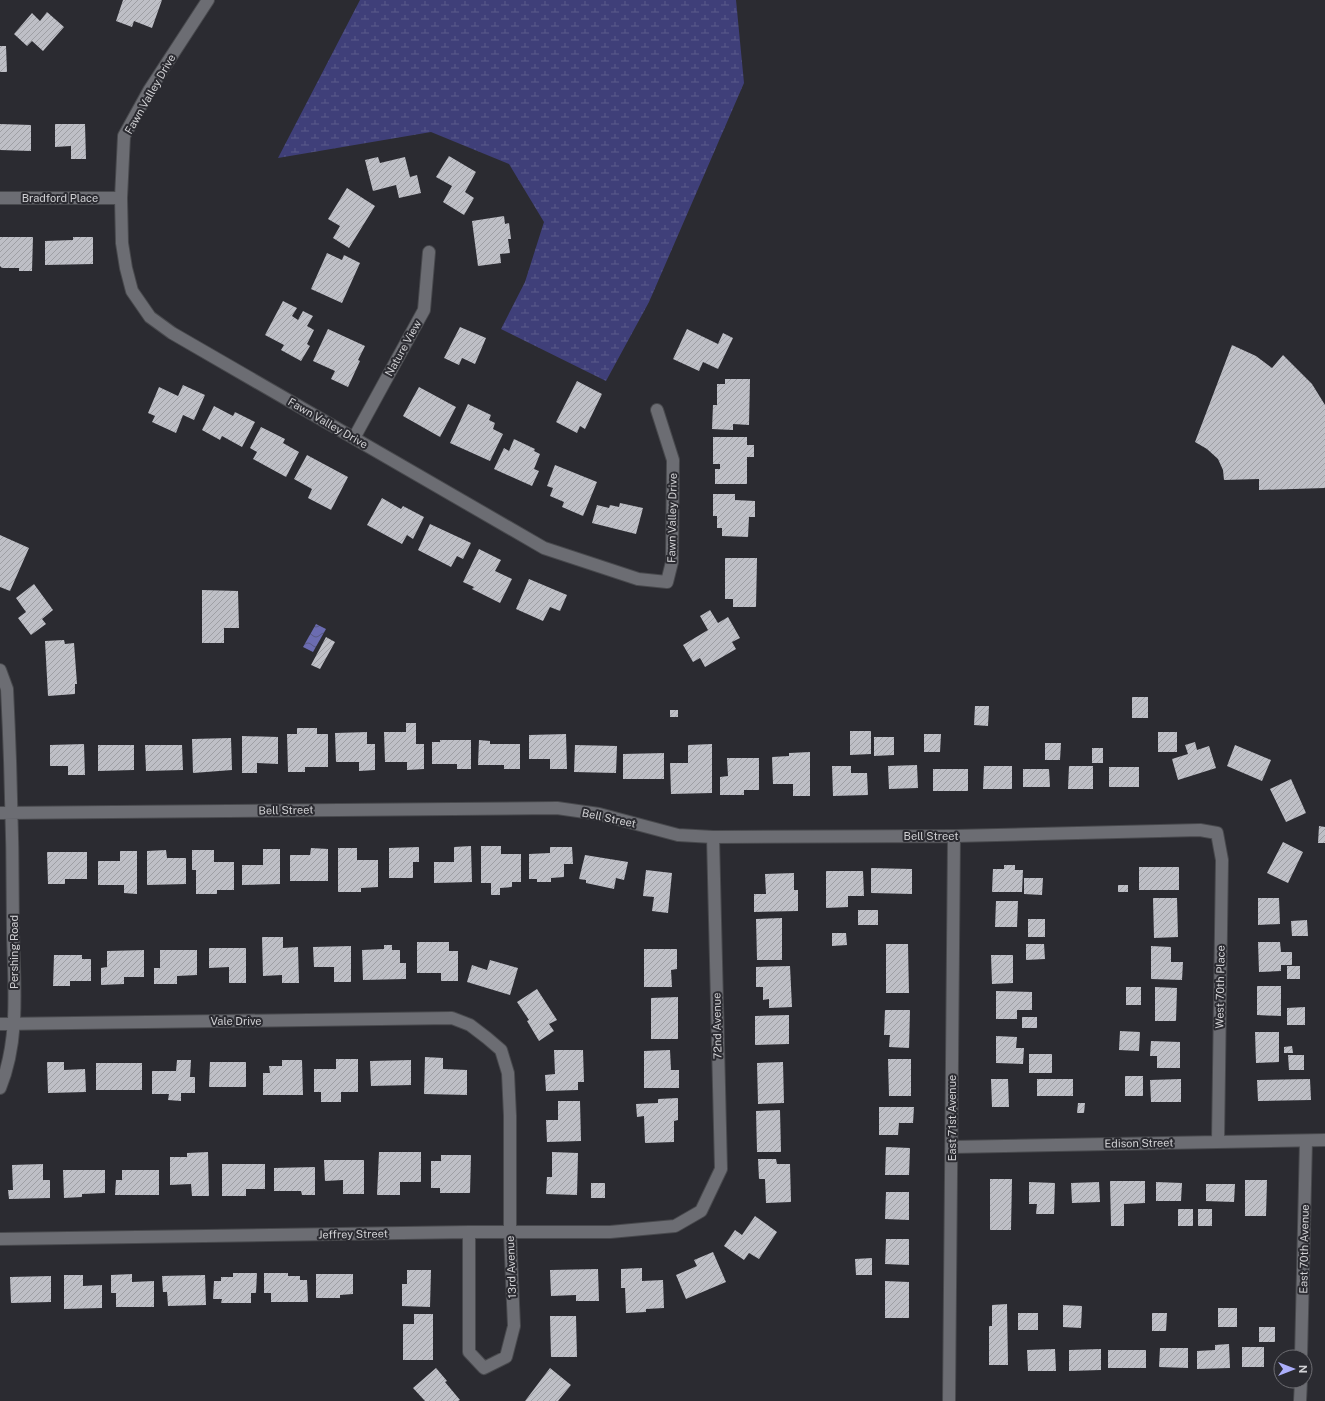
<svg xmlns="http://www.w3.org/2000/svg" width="1325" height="1401" viewBox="0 0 1325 1401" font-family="'Public Sans',sans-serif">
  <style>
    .wetland { fill: url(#wetland-marsh) }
    .water { fill: url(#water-waves) }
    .building { fill: url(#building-hatch) }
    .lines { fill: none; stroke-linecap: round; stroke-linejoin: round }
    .minor-casing { stroke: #48494d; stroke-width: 14 }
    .minor { stroke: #6c6d73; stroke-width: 12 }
    .labels { text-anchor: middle; stroke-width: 4; stroke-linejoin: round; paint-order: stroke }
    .street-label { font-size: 11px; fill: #d1d1d4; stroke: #2b2b31 }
  </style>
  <defs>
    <pattern id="wetland-marsh" width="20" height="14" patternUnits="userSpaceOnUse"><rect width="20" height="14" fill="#3f3f79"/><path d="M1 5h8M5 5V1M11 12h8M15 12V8" fill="none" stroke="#5a5a8b"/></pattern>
    <pattern id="water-waves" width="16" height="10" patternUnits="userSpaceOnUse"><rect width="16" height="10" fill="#6b6cb1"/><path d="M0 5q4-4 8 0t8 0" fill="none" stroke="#595a84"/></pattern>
    <pattern id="building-hatch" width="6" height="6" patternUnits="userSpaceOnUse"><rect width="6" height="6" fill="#bebfc6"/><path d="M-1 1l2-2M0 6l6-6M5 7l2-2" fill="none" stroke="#9e9fa4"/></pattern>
  </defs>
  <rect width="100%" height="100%" fill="#2b2b31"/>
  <!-- wetland -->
  <path class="wetland" d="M360,0H736L744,83L649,302L606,381L501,329L525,282L544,222L509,164L431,132L278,158Z"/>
  <!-- water -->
  <path class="water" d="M316,624L326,629L313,652L303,647Z"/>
  <!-- building -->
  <path class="building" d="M123,0H162L152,28L134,21L132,27L116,21Z
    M47,12L64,27L43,51L32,41L27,46L14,34L32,13L40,21Z
    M0,46H6L7,72H0Z
    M0,124L31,125V151L0,150Z
    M55,124H85L86,159H71V146L55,147Z
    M449,156L476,172L465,192L474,198L464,215L443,202L452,186L436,177Z
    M378,157L380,163L405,157L410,177L417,175L421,193L399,198L396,185L373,191L365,160Z
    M347,188L375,206L349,248L333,238L340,226L328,219Z
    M504,216L505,224L509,223L511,239H508L510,253L500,254L501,263L478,266L472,221Z
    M0,237H33L32,271H19V268H2L0,266Z
    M73,237H93V264L45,265V241L73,240Z
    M327,253L342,260L344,255L360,263L342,303L311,289Z
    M283,301L297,308L292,316L298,320L303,311L313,316L307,326L314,330L307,344L310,346L301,361L281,350L284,345L265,335Z
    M460,327L486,338L475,364L462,358L459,365L444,358Z
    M328,329L365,346L358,360L360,361L348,387L331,379L335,371L313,361Z
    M687,329L718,344L723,333L733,338L718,369L703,362L699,371L673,359Z
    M1232,345L1256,356L1272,368L1283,355L1312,384L1325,405V488L1259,490V479L1224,480L1223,470L1218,459L1207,449L1195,442Z
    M725,379H750L749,425L733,424V430L712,429L713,405H717V384H725Z
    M577,381L602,394L585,429L580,426L577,433L556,422Z
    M183,385L205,395L194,420L183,415L176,433L152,422L155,416L148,413L159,387L178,396Z
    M419,387L456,407L440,437L403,416Z
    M468,404L491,415L489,420L495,423L493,429L503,434L490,461L450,443Z
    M214,406L233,416L235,412L255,422L242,447L222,436L220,440L202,430Z
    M261,427L285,439L283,443L299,452L286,477L253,459L257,452L250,448Z
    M713,437H747V445H754V457H747V484H715V469H720V464H713Z
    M514,439L535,449L534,451L540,454L534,469L539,471L532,486L494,469L504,448L509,451Z
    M307,455L348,477L331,510L308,498L312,489L294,479Z
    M555,465L597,482L583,516L562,507L564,502L550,496L553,488L547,486Z
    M713,494H735V500L755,501V517H749L748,537L722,536V528H717V516H713Z
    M382,498L401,509L403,506L424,517L413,539L407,535L402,544L367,525Z
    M620,503L643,508L636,534L592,523L597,505L609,508L610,505L619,507Z
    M430,524L471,543L463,559L457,556L451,567L418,550Z
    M0,535L29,548L10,591L0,587Z
    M479,549L501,560L495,571L512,579L500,603L472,589L474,587L463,582Z
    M725,558H757L756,607H733V599H725Z
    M529,579L567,595L560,611L550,607L543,621L516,609Z
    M34,584L53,610L42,619L46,624L31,635L18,618L26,612L16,598Z
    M202,590L238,591L239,628H224V643H202Z
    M710,610L718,623L728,617L740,638L732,642L736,649L705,667L700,658L693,662L683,645L708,630L700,616Z
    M326,637L335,642L320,669L311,665Z
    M64,640L65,644L74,643L77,684H75V694L48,696L45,641Z
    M1132,697H1148V718H1132Z
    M975,706H989L988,726L974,725Z
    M670,710H678V717H670Z
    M406,723H416V744H424V769L407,770V762H385L384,732H406Z
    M297,728H317V734H328V767H305V772H288L287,734H297Z
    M850,731H871V754L850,755Z
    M367,732V744H375V770L359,771V762H336L335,733Z
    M1158,732H1177V752H1158Z
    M566,734L567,769H550V759H529V735Z
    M924,734H941L940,752H924Z
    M242,736L278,737V764L257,763V773H242Z
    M874,737H894V755L874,756Z
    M231,738L232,770L193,773L192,739Z
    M440,740H471V769H457V764H432V742H440Z
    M479,740L490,741V744H520V769H504V765H478Z
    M1195,742L1197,750L1209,746L1216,768L1178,780L1172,759L1188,754L1185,745Z
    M1045,743H1061L1060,760H1045Z
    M84,744L85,775H68V766H50V745Z
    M712,744V793L671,794L670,763H688V745Z
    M98,745H134V770L98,771Z
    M145,745H182L183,770L146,771Z
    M575,745L617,746L616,773L574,772Z
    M1235,745L1271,760L1262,781L1227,766Z
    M1092,748H1103V763H1092Z
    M810,752V796H793V784H773L772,757L789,756V753Z
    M664,753V779H623V754Z
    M727,758H759V790H744V795H720V777L728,776Z
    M917,765L918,788L889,789L888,766Z
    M832,766H851V773H867L868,795L833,796Z
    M984,766H1012V789H983Z
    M1069,766H1093V789H1068Z
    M1109,767H1139V787H1109Z
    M933,769H968V791H933Z
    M1023,769H1049L1050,787H1023Z
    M1291,779L1306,813L1286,822L1270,789Z
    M1319,826L1325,827V843H1318Z
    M1283,842L1303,852L1288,883L1267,873Z
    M471,846L472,882L434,883V862H454V847Z
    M481,846H501V854H521V882H512V887L500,888V895H491V883H481Z
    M419,847V862H413V878H389V848Z
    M550,847H572L573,864H564V877L551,878V882H537V879H529V854L550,853Z
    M311,848L328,849V881H290V855H310Z
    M338,848H357V860H378V887L361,888V892H338Z
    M263,849H280V884L242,885V865H263Z
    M166,850L167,858H186V884L147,885V851Z
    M192,850H214V862H234V890H217V894H196V870H192Z
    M120,851H137V894L124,893V885H98V861H120Z
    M47,852H87V879H65V884H48Z
    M585,855L628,862L624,880L616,878L614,889L586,883V880L579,879Z
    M1004,865H1015V870H1023L1022,892H992L993,869H1004Z
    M1139,867H1179V890H1139Z
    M871,868L912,869V894L871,893Z
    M646,870L672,873L668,913L652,911L654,897L643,896Z
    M826,871H863L864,896H848V907L826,908Z
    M794,873V890H798V911L754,912V894H766L765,874Z
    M1024,878H1043L1042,895L1024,894Z
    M1118,885H1128V892H1118Z
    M1153,898H1177L1178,937L1154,938Z
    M1258,898H1279L1280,924L1258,925Z
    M996,901H1018L1017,927H995Z
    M858,910H878V925H858Z
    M782,918V960H757L756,919Z
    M1028,919H1045V937H1028Z
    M1307,920L1308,936H1292L1291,921Z
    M832,933H846L847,945L832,946Z
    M262,937H283V948L298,947L299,983H282V975L263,976Z
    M417,942H449V951H458V981H441V973H417Z
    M1258,942H1280L1281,952H1292V965H1281V971L1259,972Z
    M886,944H908L909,993H886Z
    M1026,944H1044L1045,959L1026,960Z
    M384,945H392V950H400V963H406V979L363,980L362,950L384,949Z
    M351,946V982H334V967H314L313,947Z
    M1151,946L1171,947V962H1183L1182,980L1151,979Z
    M209,948H246V983H229V967L209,968Z
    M644,949H677V969L671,970L672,987H644Z
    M144,950V977H124V984L101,985V968L107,967V951Z
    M160,950H197V975L177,976V984H154V968H160Z
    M54,955H82V959H91V981H70V986H53Z
    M991,955H1013V983L992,984Z
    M490,960L518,968L510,995L467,982L472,965L487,970Z
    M790,966L792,1007L769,1008V999L763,1000V987H756V967Z
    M1287,966H1300V979H1287Z
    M1257,986H1281V1016L1257,1015Z
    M1126,987H1141V1005H1126Z
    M1155,987L1177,988L1176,1021H1155Z
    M537,989L557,1020L549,1024L554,1031L539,1041L527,1021L529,1020L517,1002Z
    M996,991L1032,992V1010H1017V1019H996Z
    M678,997V1039H651V998Z
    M1305,1007V1025H1287V1008Z
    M885,1010H910L909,1048L889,1047L890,1035H884Z
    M789,1015V1044L755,1045V1016Z
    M1022,1017H1037V1028H1022Z
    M1120,1031L1140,1032L1139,1051L1119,1050Z
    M1255,1032H1279V1062L1256,1063Z
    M996,1036L1017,1037L1016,1048H1024L1023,1064L996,1063Z
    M1151,1041L1180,1042V1068H1157V1056H1150Z
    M1292,1046L1293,1053H1284V1047Z
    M554,1050H583L584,1082H578V1090L546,1091L545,1075L555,1074Z
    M670,1050L671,1070H679V1088H644V1051Z
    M1029,1054H1052V1073H1029Z
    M1288,1055H1304V1070H1289Z
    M425,1057L443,1058V1069L467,1070V1095L424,1094Z
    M336,1059H358V1092H341V1102H321V1092H314V1069H336Z
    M888,1059H911V1096H889Z
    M177,1060H191L190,1077H195V1093H181V1101L168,1100L169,1094H152V1071H176Z
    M282,1060H302L303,1095H263V1073H270L269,1066H282Z
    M411,1060V1085L371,1086L370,1061Z
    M47,1062H64V1070L85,1069L86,1092L48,1093Z
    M210,1062H246V1087H209Z
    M783,1062L784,1103L758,1104L757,1063Z
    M96,1063H142V1090H96Z
    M1125,1076H1143V1096H1125Z
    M991,1079H1008L1009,1107H992Z
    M1037,1079H1073V1096H1037Z
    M1181,1079V1102H1151L1150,1080Z
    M1310,1079L1311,1100L1258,1101L1257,1080Z
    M678,1098V1120L674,1121V1142L645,1143L644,1116L637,1117L636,1104L658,1103V1099Z
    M558,1101H580L581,1141L547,1142L546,1120H558Z
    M1078,1103H1085L1084,1113H1077Z
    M879,1107H914L913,1123H899L898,1135H879Z
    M780,1110L781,1152H757L756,1111Z
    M886,1147L910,1148L909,1175H885Z
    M208,1152L209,1196H192L191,1184L170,1185V1157H187V1153Z
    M379,1152H421V1182H400V1195H377Z
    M552,1152L578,1153L577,1195L546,1194L547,1177H552Z
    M441,1155H471L470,1193H440V1188H431V1161H441Z
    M758,1159H776L777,1164H790L791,1202L766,1203L765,1179H759Z
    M324,1160H364V1194H343V1180L325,1181Z
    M43,1164V1180H50V1198L9,1199L8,1190H13L12,1165Z
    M222,1164H265V1189H246V1196H222Z
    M315,1167V1195H302L301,1191H274V1168Z
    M63,1170H105V1193L82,1194V1197L64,1198Z
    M122,1170H159V1195H115L116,1180H122Z
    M990,1179H1012L1011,1230H990Z
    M1245,1180H1267L1266,1216H1245Z
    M1110,1181H1145V1203L1124,1204V1226H1111Z
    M1029,1182L1055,1183L1054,1214H1036L1037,1204H1029Z
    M1099,1182L1100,1202L1072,1203L1071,1183Z
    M1156,1182L1182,1183L1181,1201H1156Z
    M591,1183H605V1198H591Z
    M1206,1184H1235L1234,1202L1206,1201Z
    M886,1192H909V1220L885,1219Z
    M1178,1209H1193V1226H1178Z
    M1198,1209H1212V1226H1198Z
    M755,1216L777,1232L759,1259L749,1253L744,1260L724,1246L735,1230L742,1235Z
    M886,1239H909V1265L885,1264Z
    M713,1252L726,1282L686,1299L676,1275L697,1266L694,1260Z
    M872,1258V1275H856L855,1259Z
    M642,1268V1281L663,1280L664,1308L646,1309V1312L626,1313L625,1288H621V1269Z
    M598,1269L599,1301H576V1295L551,1296L550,1270Z
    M407,1270H431L430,1307L402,1306V1284H407Z
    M233,1273H257L256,1293H251V1303H221L222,1299H213L214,1281H221V1277H233Z
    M264,1273H288V1276H300V1280H307L308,1302H271V1293H264Z
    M132,1274V1282L154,1281V1307H116V1293H111V1275Z
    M316,1274H353V1294L340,1295V1298H316Z
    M64,1275H83V1286L102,1285V1308L64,1309Z
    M205,1275L206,1305L168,1306L167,1292H163L162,1276Z
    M51,1276V1302L11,1303L10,1277Z
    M885,1281L909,1282V1318H885Z
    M1007,1304L1008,1365H989V1326H992V1305Z
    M1063,1305L1082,1306L1081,1328L1063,1327Z
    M1218,1308H1237V1327H1218Z
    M1018,1313H1038V1330H1018Z
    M1152,1313H1167L1166,1331H1152Z
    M414,1314H433V1360H403V1324H414Z
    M550,1316H576L577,1357H551Z
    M1259,1327H1275V1342H1259Z
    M1229,1344L1230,1368L1197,1369V1351L1215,1350V1345Z
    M1242,1347H1264V1367H1242Z
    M1160,1348H1188V1368L1159,1367Z
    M1055,1349L1056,1371H1028L1027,1350Z
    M1101,1349V1370L1069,1371V1350Z
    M1108,1350H1146V1368H1108Z
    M436,1368L447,1381L445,1382L460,1400L458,1401H425L413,1388Z
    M550,1368L571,1385L558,1401H525Z"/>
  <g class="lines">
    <!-- minor casing -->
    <g class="minor-casing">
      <path id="minor" d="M208,0L150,89L124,136L121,198L122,243L126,268L132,291L150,317L172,333L544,548L638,579L667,582L672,562L673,460L657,410
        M0,198H121
        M354,438L424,310L429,252
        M0,670L7,689C11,770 13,851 13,932C14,984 20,1039 0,1088
        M0,813L557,808L599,814L678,835L713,837L954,836L1200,830L1217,833L1222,860L1218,1141
        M0,1024L452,1018L470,1025L487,1038L501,1050L508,1073L510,1116V1233L514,1326L506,1357L484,1368L469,1352V1232
        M952,1147L1325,1140
        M0,1239L469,1232H610L675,1226L701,1211L721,1169L713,837
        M1301,1357L1306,1141
        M949,1401L954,836
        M1300,1401L1301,1381"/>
    </g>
    <!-- minor -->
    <use href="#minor" class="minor"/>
  </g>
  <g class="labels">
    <!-- street labels -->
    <g class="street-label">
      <text transform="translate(150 94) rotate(-60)" y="4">Fawn Valley Drive</text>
      <text x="60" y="202">Bradford Place</text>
      <text transform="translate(403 348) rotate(-61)" y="4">Nature View</text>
      <text transform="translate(328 423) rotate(30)" y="4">Fawn Valley Drive</text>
      <text transform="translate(672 518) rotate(-89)" y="4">Fawn Valley Drive</text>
      <text transform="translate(286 810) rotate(-1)" y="4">Bell Street</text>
      <text transform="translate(609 818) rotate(12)" y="4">Bell Street</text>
      <text x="931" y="840">Bell Street</text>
      <text transform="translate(14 952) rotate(-90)" y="4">Pershing Road</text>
      <text transform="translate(1220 987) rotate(-89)" y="4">West 70th Place</text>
      <text x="236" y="1025">Vale Drive</text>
      <text transform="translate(717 1026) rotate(-91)" y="4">72nd Avenue</text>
      <text transform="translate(952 1118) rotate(-90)" y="4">East 71st Avenue</text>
      <text transform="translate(1139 1143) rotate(-1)" y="4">Edison Street</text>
      <text transform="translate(353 1234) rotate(-1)" y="4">Jeffrey Street</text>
      <text transform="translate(1304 1249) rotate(-89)" y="4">East 70th Avenue</text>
      <text transform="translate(511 1267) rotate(-92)" y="4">13rd Avenue</text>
    </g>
  </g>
  <!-- north arrow -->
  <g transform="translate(1293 1369) rotate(90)"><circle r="19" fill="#2b2b31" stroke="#6d6d72"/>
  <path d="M0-3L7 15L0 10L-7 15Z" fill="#acaffb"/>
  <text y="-6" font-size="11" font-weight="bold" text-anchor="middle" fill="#d1d1d4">N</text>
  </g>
</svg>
